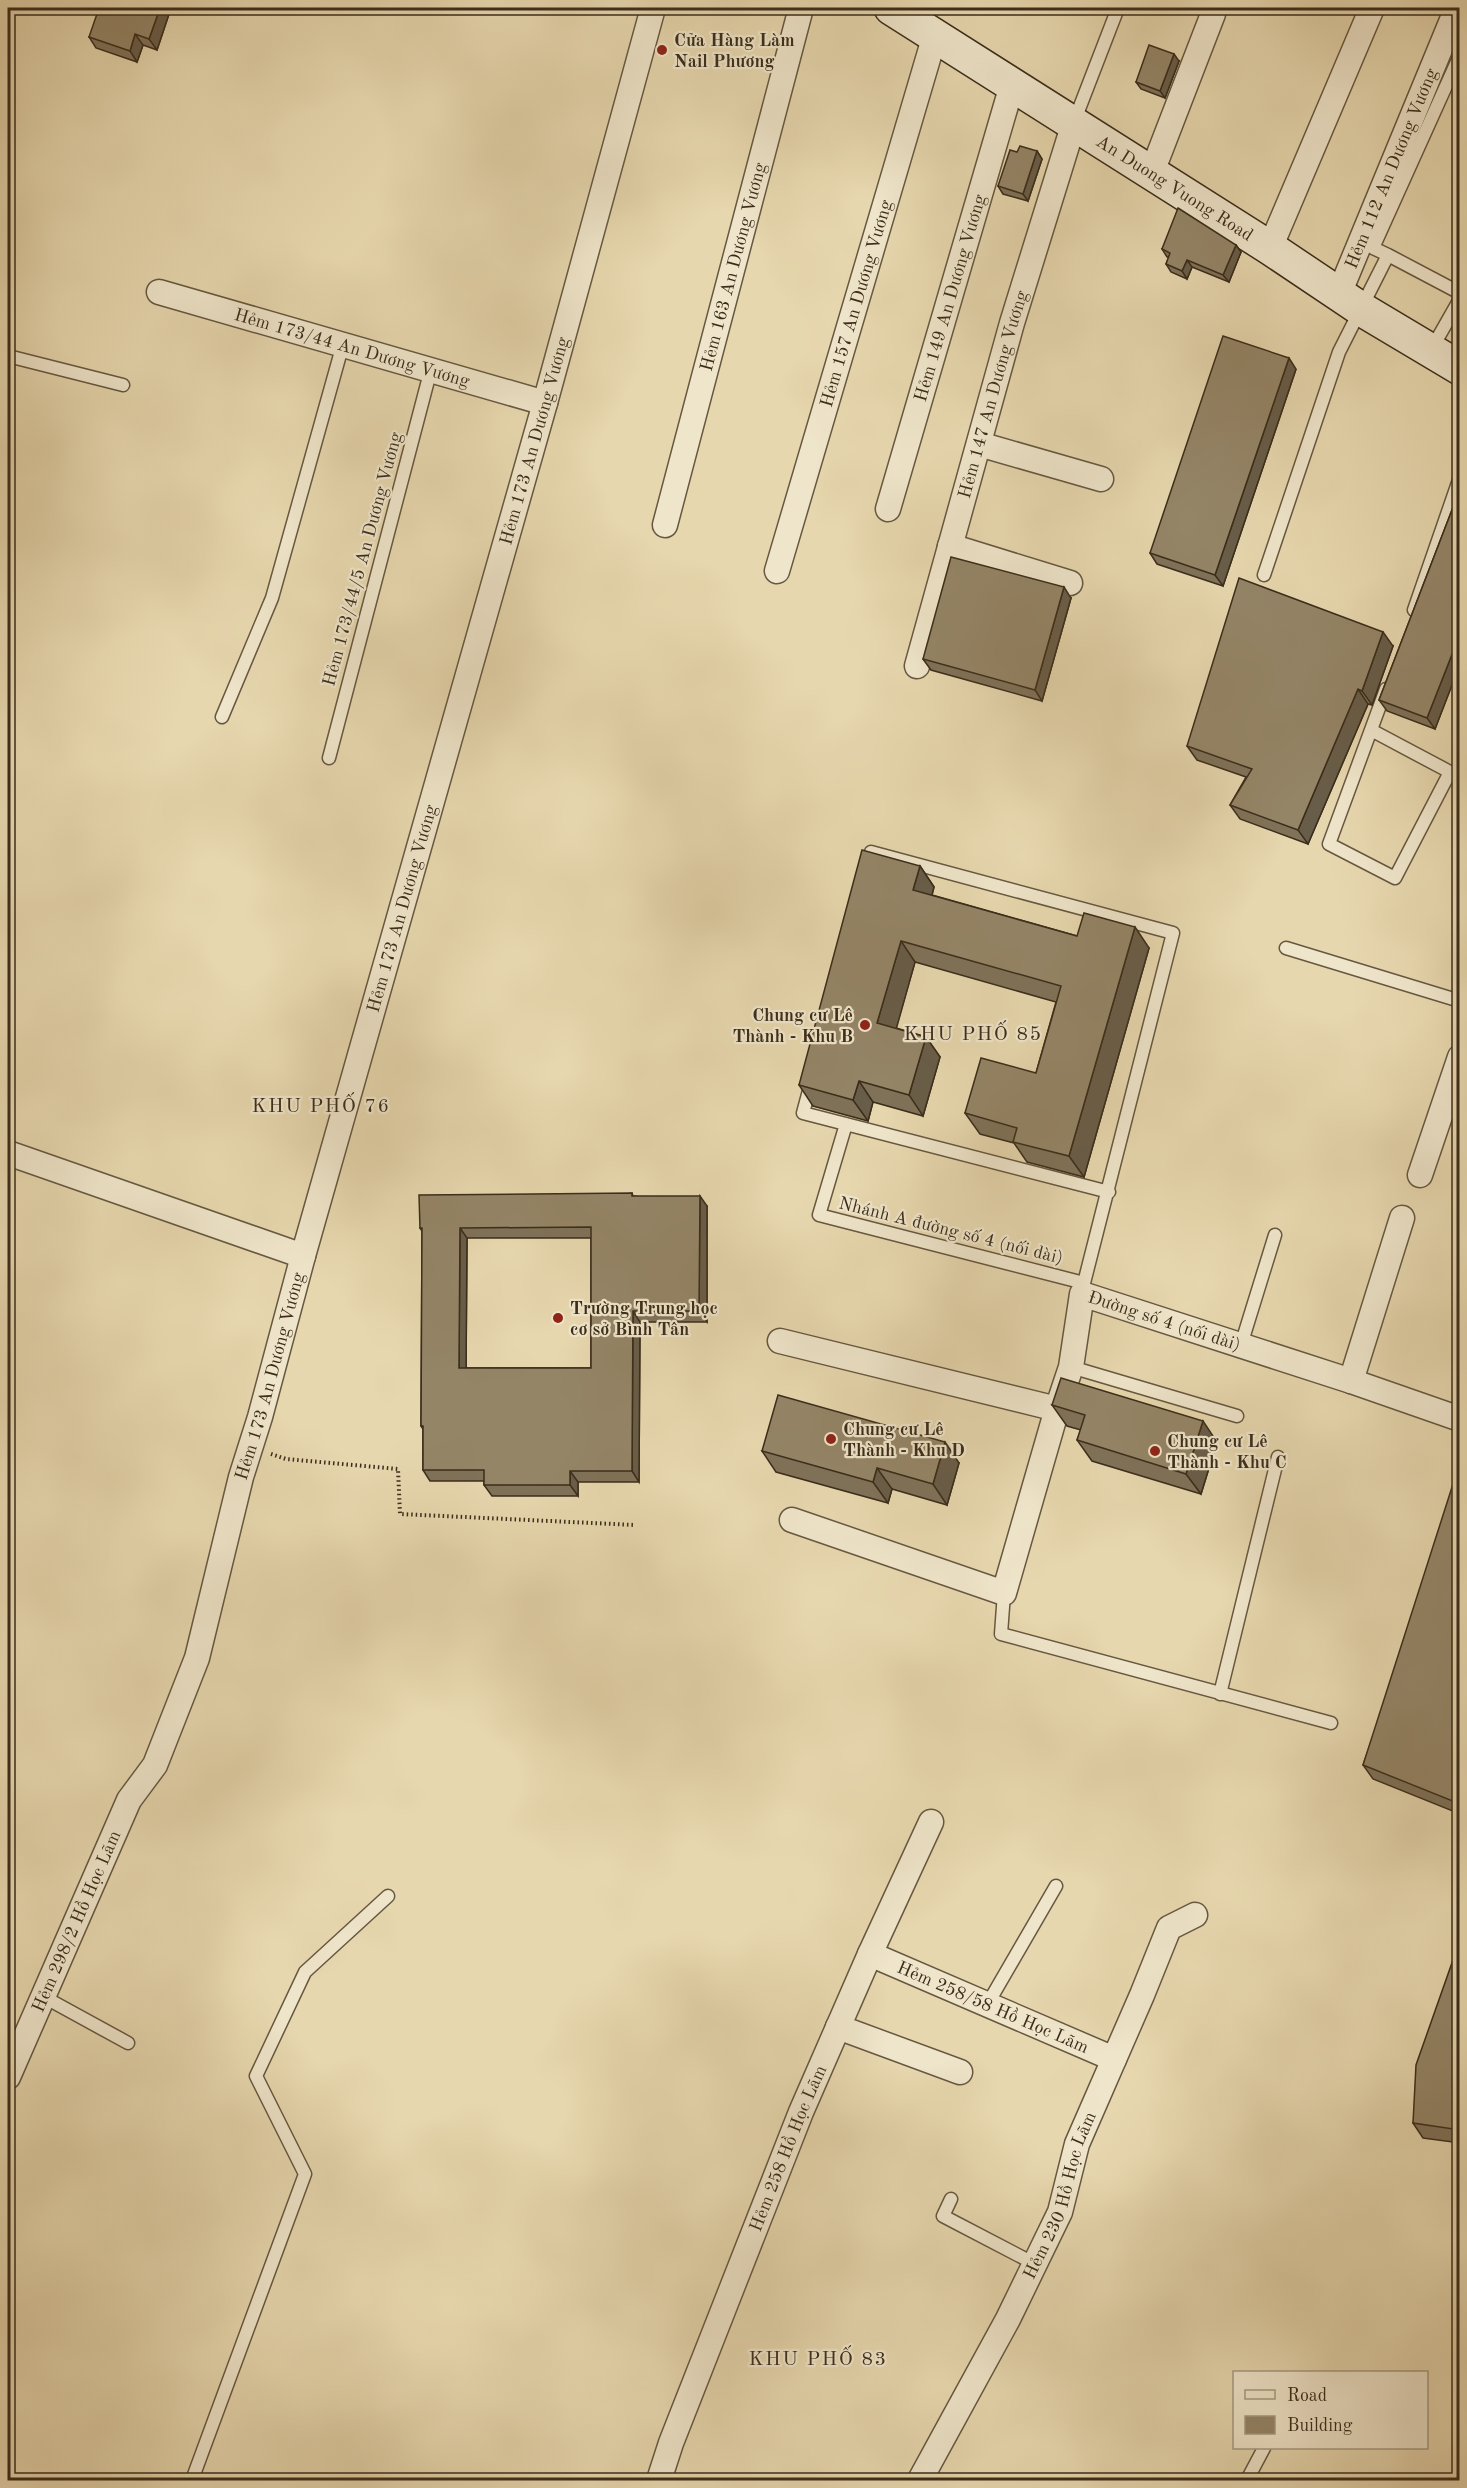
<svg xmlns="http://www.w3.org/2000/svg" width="1467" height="2488" viewBox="0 0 1467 2488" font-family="'Old Standard TT',serif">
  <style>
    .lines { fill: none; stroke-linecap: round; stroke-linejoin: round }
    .lane-casing { stroke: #665840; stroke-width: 15 }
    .street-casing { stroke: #665840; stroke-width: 27 }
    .secondary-casing { stroke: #3b2d1b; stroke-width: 36 }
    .path { stroke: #3b2d1b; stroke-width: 4; stroke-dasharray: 1.5 3; stroke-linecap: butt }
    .lane { stroke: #efe5ca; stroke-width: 12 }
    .street { stroke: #efe5ca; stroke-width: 24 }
    .secondary { stroke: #efe5ca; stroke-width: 33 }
    .wall { fill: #7f7259; stroke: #3b2d1b; stroke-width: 1.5; fill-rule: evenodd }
    .shaded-wall { fill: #685d48; stroke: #3b2d1b; stroke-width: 1.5 }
    .building { fill: #948567; stroke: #3b2d1b; stroke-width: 1.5; fill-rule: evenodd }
    .poi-dot { fill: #8f2418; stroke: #efe5ca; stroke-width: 2 }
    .labels { text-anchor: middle; stroke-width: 4.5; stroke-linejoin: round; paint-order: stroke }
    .poi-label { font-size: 18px; font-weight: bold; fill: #3b2d1b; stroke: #efe5ca; text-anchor: start }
    .street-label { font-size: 18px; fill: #3b2d1b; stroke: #efe5ca }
    .neighbourhood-label { font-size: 20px; letter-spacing: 1.5px; fill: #3b2d1b; stroke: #efe5ca }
  </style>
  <rect width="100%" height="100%" fill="#e7d7ae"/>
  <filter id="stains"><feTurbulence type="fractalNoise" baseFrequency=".00333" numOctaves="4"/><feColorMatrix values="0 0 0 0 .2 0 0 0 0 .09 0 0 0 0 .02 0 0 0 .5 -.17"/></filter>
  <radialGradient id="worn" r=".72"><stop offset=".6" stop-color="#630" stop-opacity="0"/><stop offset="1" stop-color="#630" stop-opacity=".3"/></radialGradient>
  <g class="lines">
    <!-- lane casing -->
    <g class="lane-casing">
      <path id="lane" d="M1074,122L1118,8
        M1388,255L1373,248L1460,55
        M1431,350L1460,299
        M8,356L123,385
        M1264,575L1339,352L1388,255L1460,293
        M1414,610L1460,477
        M222,717L272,598L343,344
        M1371,730L1450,772L1395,878L1329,844L1386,689
        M329,758L431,369
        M867,866L871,852L1173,933L1084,1283
        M1286,948L1460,1001
        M811,1083L803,1113L1109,1192
        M846,1124L819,1215L1084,1283L1082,1290
        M1241,1345L1275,1235
        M1071,1367L1237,1416
        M1004,1593L1001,1634L1331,1723
        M1220,1694L1278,1457
        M44,1997L128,2043
        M987,2005L1056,1886
        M951,2199L943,2216L1035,2264
        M192,2480L305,2174L256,2076L305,1972L388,1896
        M1247,2480L1264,2448"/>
    </g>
    <!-- street casing -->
    <g class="street-casing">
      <g id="street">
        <path d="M1152,172L1213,14"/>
        <path d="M1270,248L1372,8"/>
        <path id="s1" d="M159,292L545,403"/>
        <path id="s2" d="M1339,294L1457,8"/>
        <path d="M979,444L1101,479"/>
        <path id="s3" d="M888,509L1012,85"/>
        <path id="s4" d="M665,525L801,8"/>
        <path d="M950,546L1070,583"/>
        <path id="s5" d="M777,571L935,35"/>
        <path id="s6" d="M917,666L1012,323L1074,123"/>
        <path d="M8,1153L303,1256"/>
        <path d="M1420,1175L1460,1057"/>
        <path id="s7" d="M780,1341L1057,1409L1071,1367L1082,1294L1351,1381L1460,1419"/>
        <path d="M1351,1381L1402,1218"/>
        <path d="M792,1520L1004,1593L1057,1409"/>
        <path id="s8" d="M870,1954L1114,2059"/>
        <path d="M838,2027L960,2072"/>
        <path id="s9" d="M8,2077L129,1800L155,1765L197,1658L241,1477L260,1417L303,1256L545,403L653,8"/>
        <path id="s10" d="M659,2480L671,2443L801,2112L870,1954L931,1822"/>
        <path id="s11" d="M920,2480L1008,2319L1060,2212L1077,2144L1142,1995L1169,1928L1195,1915"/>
      </g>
    </g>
    <!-- secondary casing -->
    <g class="secondary-casing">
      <g id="secondary">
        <path id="s12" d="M891,8L1270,248L1361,309L1460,368"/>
      </g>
    </g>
    <!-- path -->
    <path class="path" d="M271,1454L286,1459L398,1469L400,1514L635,1525"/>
    <!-- lane -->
    <use href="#lane" class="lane"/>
    <!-- street -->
    <use href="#street" class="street"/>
    <!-- secondary -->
    <use href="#secondary" class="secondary"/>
  </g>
  <!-- wall -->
  <path class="wall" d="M171,8L157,50L143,45L137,62L96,48L89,37Z
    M1179,61L1165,98L1141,89L1136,82Z
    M1037,151L1042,159L1028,201L1003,194L998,186L1017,152Z
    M1236,245L1241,252L1229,282L1192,267L1187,279L1171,272L1166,264L1169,257H1167L1162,249Z
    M1296,369L1223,586L1157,564L1150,553Z
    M1460,489V664L1435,729L1387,711L1379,700Z
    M1071,598L1042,701L931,670L923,659Z
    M1393,646L1372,705L1368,704L1308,844L1240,819L1230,805L1246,777L1197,760L1187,746Z
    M920,866L934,887L932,895L1077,936L1149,948L1084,1177L1027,1162L1014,1143L980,1134L965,1113L1036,1073L1056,1002L915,962L896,1028L926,1037L940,1057L923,1116L873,1102L868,1121L813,1106L799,1085Z
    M632,1193L633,1196L707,1206V1322H640L639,1482H578V1496H492L484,1485V1481H430L423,1470V1429L421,1426L422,1231L420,1228ZM467,1238H591V1368H466Z
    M1052,1405L1217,1442L1201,1494L1092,1461L1077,1440L1081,1430L1067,1426Z
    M762,1451L959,1463L947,1505L892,1489L888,1503L776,1472Z
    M1460,1486V1814L1373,1779L1363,1765Z
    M1460,1940V2143L1423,2138L1413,2123Z"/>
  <!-- shaded-wall -->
  <path class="shaded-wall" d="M160,8H171L157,50L149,39Z
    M135,34L143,45L137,62L130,51Z
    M1174,54L1179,61L1165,98L1160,91Z
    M1037,151L1042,159L1028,201L1023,194Z
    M1236,245L1241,252L1229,282L1223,275Z
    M1187,260L1192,267L1187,279L1182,271Z
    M1289,358L1296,369L1223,586L1215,575Z
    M1064,587L1071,598L1042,701L1035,690Z
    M1383,632L1393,646L1372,705L1362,691Z
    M1460,634V664L1435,729L1427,718Z
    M1358,689L1368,704L1308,844L1298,830Z
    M920,866L934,887L928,910L913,890Z
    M1135,927L1149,948L1084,1177L1069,1156Z
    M901,941L915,962L892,1044L877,1023Z
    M926,1037L940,1057L923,1116L909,1095Z
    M859,1081L873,1102L868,1121L853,1100Z
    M700,1196L707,1206V1322L699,1311Z
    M460,1228L467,1238L466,1379L459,1368Z
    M633,1311L640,1322L639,1482L632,1471Z
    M1203,1421L1217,1442L1201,1494L1186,1474Z
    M945,1442L959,1463L947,1505L933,1484Z
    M877,1468L892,1489L888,1503L873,1482Z
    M570,1471L578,1482V1496L570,1485Z"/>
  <!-- building -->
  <path class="building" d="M99,8H160L149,39L135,34L130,51L89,37Z
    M1149,45L1174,54L1160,91L1136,82Z
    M1020,146L1037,151L1023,194L998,186L1010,150L1017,152Z
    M1178,208L1236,245L1223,275L1187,260L1182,271L1166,264L1170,253L1162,249Z
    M1223,336L1289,358L1215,575L1150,553Z
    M1460,489V634L1427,718L1379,700Z
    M951,557L1064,587L1035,690L923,659Z
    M1239,578L1383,632L1362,691L1358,689L1298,830L1230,805L1252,769L1187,746Z
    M862,850L920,866L913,890L1077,936L1084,913L1135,927L1069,1156L1013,1142L1017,1128L965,1113L981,1058L1036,1073L1061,986L901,941L877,1023L926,1037L909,1095L859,1081L853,1100L799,1085Z
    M632,1193V1196H700L699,1311H633L632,1471H570V1485H484V1470H423V1426H421L422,1228H420L419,1195ZM591,1227V1368H459L460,1228Z
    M1061,1378L1203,1421L1186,1474L1077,1440L1085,1415L1052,1405Z
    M778,1395L945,1442L933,1484L877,1468L873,1482L762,1451Z
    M1453,1484L1460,1486V1804L1363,1765Z
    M1460,1940V2130L1413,2123L1416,2065Z"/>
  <!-- markers -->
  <g class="poi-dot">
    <circle cx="662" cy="50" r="6"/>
    <circle cx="865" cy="1025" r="6"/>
    <circle cx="558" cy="1318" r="6"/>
    <circle cx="831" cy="1439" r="6"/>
    <circle cx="1155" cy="1451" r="6"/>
  </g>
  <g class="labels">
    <!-- poi labels -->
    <g class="poi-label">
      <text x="674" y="46">Cửa Hàng Làm<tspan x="674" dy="21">Nail Phương</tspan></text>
      <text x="853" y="1021" text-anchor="end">Chung cư Lê<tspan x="853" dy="21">Thành - Khu B</tspan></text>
      <text x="570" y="1314">Trường Trung học<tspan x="570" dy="21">cơ sở Bình Tân</tspan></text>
      <text x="843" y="1435">Chung cư Lê<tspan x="843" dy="21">Thành - Khu D</tspan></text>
      <text x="1167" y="1447">Chung cư Lê<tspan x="1167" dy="21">Thành - Khu C</tspan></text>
    </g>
    <!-- street labels -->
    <g class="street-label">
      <text dy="6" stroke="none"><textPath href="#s2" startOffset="136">Hẻm 112 An Dương Vương</textPath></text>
      <text dy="6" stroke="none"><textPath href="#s12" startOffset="336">An Duong Vuong Road</textPath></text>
      <text dy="6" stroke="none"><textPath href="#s4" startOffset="267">Hẻm 163 An Dương Vương</textPath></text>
      <text dy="6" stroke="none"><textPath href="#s3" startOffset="220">Hẻm 149 An Dương Vương</textPath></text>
      <text dy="6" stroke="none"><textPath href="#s5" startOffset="279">Hẻm 157 An Dương Vương</textPath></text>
      <text dy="6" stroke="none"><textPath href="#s1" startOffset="201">Hẻm 173/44 An Dương Vương</textPath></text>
      <text dy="6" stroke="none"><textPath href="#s6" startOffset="282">Hẻm 147 An Dương Vương</textPath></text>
      <text dy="6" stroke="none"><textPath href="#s9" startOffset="1724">Hẻm 173 An Dương Vương</textPath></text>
      <text transform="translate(362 559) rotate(-75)" y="6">Hẻm 173/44/5 An Dương Vương</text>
      <text dy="6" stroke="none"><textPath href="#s9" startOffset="1238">Hẻm 173 An Dương Vương</textPath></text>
      <text transform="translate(951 1230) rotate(14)" y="6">Nhánh A đường số 4 (nối dài)</text>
      <text dy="6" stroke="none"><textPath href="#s7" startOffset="490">Đường số 4 (nối dài)</textPath></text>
      <text dy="6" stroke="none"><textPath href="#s9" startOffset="752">Hẻm 173 An Dương Vương</textPath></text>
      <text dy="6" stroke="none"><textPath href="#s9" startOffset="170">Hẻm 298/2 Hồ Học Lãm</textPath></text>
      <text dy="6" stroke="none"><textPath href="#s8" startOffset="134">Hẻm 258/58 Hồ Học Lãm</textPath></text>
      <text dy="6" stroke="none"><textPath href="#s10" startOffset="356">Hẻm 258 Hồ Học Lãm</textPath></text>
      <text dy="6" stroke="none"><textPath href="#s11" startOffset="318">Hẻm 230 Hồ Học Lãm</textPath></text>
    </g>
    <!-- neighbourhood labels -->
    <g class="neighbourhood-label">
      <text x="973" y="1040">KHU PHỐ 85</text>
      <text x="321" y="1112">KHU PHỐ 76</text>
      <text x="818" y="2365">KHU PHỐ 83</text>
    </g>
  </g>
  <!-- margin -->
  <rect width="1467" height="2488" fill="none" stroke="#e7d7ae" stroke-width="30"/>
  <rect x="9" y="9" width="1449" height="2470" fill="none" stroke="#3b2d1b" stroke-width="3"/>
  <rect x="15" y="15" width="1437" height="2458" fill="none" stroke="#3b2d1b" stroke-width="1.5"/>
  <!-- legend -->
  <rect x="1233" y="2371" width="195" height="78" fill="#efe5ca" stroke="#a79b84" stroke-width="1.5"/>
  <rect x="1245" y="2390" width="30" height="9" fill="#efe5ca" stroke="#a79b84" stroke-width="1.5"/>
  <text x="1287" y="2401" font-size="18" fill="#3b2d1b">Road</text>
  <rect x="1245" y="2416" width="30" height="18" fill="#948567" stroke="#a79b84" stroke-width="1.5"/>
  <text x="1287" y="2431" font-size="18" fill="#3b2d1b">Building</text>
  <rect width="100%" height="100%" filter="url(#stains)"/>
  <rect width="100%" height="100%" fill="url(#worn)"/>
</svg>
